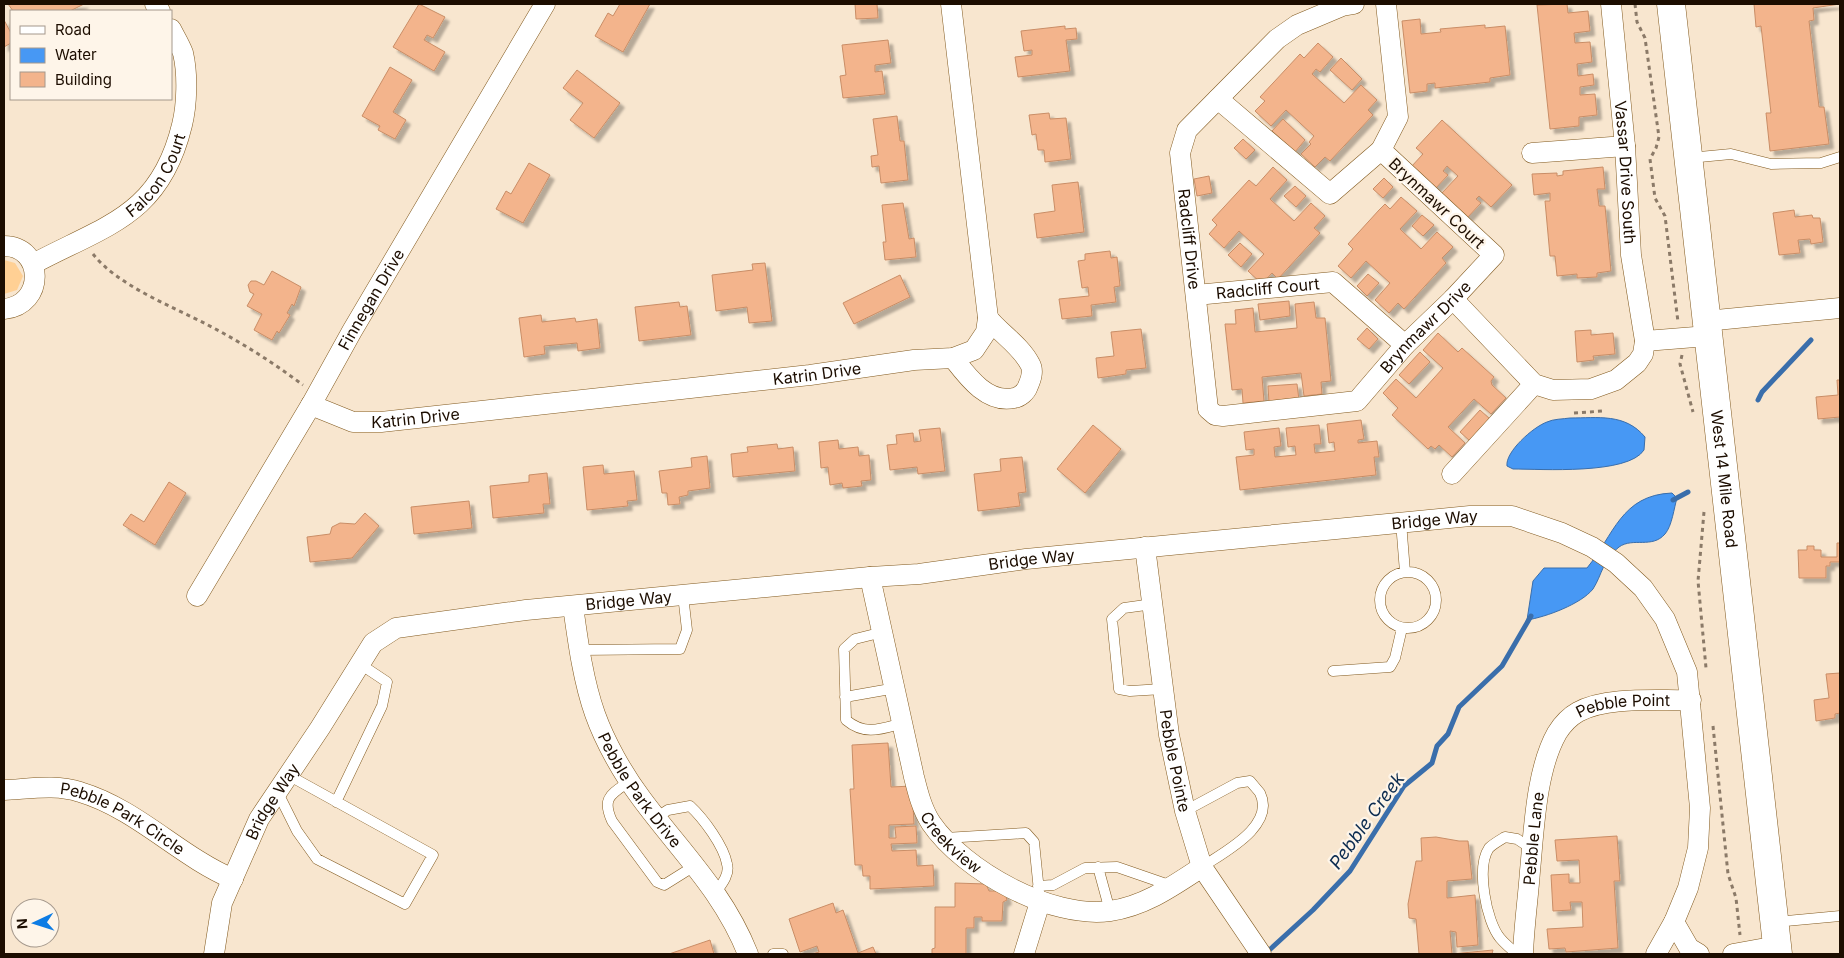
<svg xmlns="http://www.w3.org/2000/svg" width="1844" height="958" viewBox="0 0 1844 958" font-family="Inter,sans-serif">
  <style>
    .green { fill: #ffd094 }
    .water { fill: #4798f4; stroke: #3a6eab }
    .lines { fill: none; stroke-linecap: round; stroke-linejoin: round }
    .stream { stroke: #3a6eab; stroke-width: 5 }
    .building { fill: #f3b48c; stroke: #c98d66; filter: url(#shadow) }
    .lane-casing { stroke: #825a1f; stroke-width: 11 }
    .street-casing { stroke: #825a1f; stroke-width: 21 }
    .secondary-casing { stroke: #825a1f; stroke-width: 29 }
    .path { stroke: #8b7a68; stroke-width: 3; stroke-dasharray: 4 4; stroke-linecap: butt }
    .lane { stroke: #fff; stroke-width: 10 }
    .street { stroke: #fff; stroke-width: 20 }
    .secondary { stroke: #fff; stroke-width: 28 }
    .labels { text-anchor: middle; stroke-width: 4.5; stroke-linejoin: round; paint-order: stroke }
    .street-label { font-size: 16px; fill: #1c0d00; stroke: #fef5e9 }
    .water-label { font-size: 18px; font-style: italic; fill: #0c2c50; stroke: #fef5e9 }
  </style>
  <defs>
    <filter id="shadow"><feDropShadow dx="4.5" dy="4.5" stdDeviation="1" flood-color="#0004"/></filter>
  </defs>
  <rect width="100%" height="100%" fill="#f8e6cf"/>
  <!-- green -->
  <path class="green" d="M4,260L15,263L23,276L17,290L4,294Z"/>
  <!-- water -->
  <path class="water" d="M1570,418C1598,418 1625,413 1645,437L1644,450C1628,475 1541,469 1513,469L1507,466C1505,452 1533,427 1547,422C1553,419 1563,419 1570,418Z
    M1672,493L1677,498C1674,508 1672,526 1665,534C1652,549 1633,537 1619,547C1603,559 1602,575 1593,589C1581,604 1546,617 1527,620L1533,581L1544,568H1587C1614,535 1621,495 1672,493Z"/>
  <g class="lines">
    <!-- stream -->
    <path class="stream" d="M1758,400L1762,392L1811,340
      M1673,500L1688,492
      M1265,954L1313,910L1350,871L1404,786L1432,763L1437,746L1448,734L1459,707L1502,666L1531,616"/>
  </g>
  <!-- building -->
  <path class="building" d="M8,4H84L70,11H13Z
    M419,4L445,17L433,38L427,35L424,40L445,52L434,71L393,47Z
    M620,4H650L623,52L595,36L608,13L613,16Z
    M855,4H877L878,18L856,19Z
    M1567,4L1568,13L1588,11L1590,31L1574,33L1575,43L1590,42L1592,62L1577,64L1578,76L1593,74L1594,85L1580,87V95L1595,94L1597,115L1579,117V126L1550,129L1537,5Z
    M1754,4H1840L1813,8L1814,20L1809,21L1819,107H1824L1829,144L1770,151L1766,113H1771L1761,26L1756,27Z
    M1420,19L1421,34L1441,32L1440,29L1485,25V28L1505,26L1510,75L1490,78V82L1435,88V83L1427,84V91L1410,93L1402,21Z
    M4,20L11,33V43L4,47Z
    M1065,26V29L1076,28L1077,39L1066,40L1070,71L1018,77L1015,57L1032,55V50L1024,51L1021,31Z
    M888,40L891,63L875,65V72L882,71L885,94L843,98L840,76L846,75L842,45Z
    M1318,43L1333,57L1320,72L1316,69L1312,74L1344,103L1361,85L1377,100L1368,110L1373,115L1330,161L1325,157L1315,167L1301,154L1311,144L1309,142L1314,136L1286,110L1271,126L1255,111L1265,101L1260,97L1300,54L1304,58Z
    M1341,58L1362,79L1352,90L1330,70Z
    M390,67L412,80L393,112L406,120L395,139L378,130L380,126L362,116Z
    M577,70L620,103L594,138L570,120L583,103L563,88Z
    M1049,113L1050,119L1066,118L1071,159L1045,162L1044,150H1038L1036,134L1032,135L1029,115Z
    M897,116L900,141H904L908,180L881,183L879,166L872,167L871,156L878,155L873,119Z
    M1283,119L1305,140L1295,152L1272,131Z
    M1442,120L1512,185L1491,207L1479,196L1476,199L1481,203L1467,218L1441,194L1458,176L1447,166L1443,171L1448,175L1435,189L1411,167L1423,154L1416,148Z
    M1243,139L1255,150L1246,159L1234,148Z
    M529,163L550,175L523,223L496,209L506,191L511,194Z
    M1273,167L1287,180L1270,199L1294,221L1311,203L1325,216L1314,228L1320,233L1278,279L1272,273L1262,284L1248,271L1264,254L1239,231L1224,248L1209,234L1217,225L1212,220L1249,180L1256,186Z
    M1603,167L1605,189H1597L1599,206H1605L1611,271L1597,273V277L1577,278V274L1557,276L1555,256H1550L1545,201H1550V193L1534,195L1532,174L1557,173V176L1563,175V171Z
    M1209,176L1212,193L1197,196L1194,179Z
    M1384,178L1393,187L1383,198L1373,189Z
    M1078,182L1084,232L1037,238L1034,214L1055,211L1052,185Z
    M1295,186L1306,196L1296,207L1284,196Z
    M1401,197L1417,211L1400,229L1421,249L1437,232L1453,247L1442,258L1446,263L1404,309L1398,303L1389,313L1375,300L1390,283L1366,261L1351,278L1338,266L1353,249L1348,244L1379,210L1385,204L1390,209Z
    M903,203L909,239L914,238L916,257L885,260L883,242H886L882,205Z
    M1794,210L1795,217L1812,215L1813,218H1820L1823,242L1811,244L1810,239L1798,240L1800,253L1779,255L1773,213Z
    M1422,215L1434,225L1423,236L1412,226Z
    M1240,243L1252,254L1241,267L1228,255Z
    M1110,251L1111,258L1117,257L1120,286L1114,287L1116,302L1091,305L1092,316L1062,319L1059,299L1089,296L1088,287L1082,288L1078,261L1085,260V254Z
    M765,263L772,321L749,323L747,307L716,311L712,275L753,270L752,264Z
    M272,271L301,287L294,306L292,304L287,313L290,315L279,333L277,331L272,340L254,330L262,314L247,306L254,294L250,292L248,285L251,281H256L264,285Z
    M1368,274L1379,283L1367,296L1357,286Z
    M900,275L910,297L854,324L843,303Z
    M1289,301L1290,316L1260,320L1258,304Z
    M679,302L680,307L687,306L691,335L639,341L635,307Z
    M1314,302L1316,318H1325L1331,381L1321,382L1322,394L1304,396L1301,373L1262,377L1264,401L1243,403L1242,389L1232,390L1225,324H1236L1235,310L1253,308L1255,332L1297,328L1295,304Z
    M541,315L542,322L575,318L576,322L597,319L600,348L578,351L577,343L544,346L545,354L524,357L519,318Z
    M1367,328L1378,339L1369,349L1357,339Z
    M1141,329L1146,368L1126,370V374L1098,378L1096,358L1114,356L1111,332Z
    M1591,330V335L1613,333L1615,354L1593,356L1594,360L1577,362L1575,331Z
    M1438,333L1458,352L1462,348L1494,377L1491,381L1492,385L1506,398L1491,414L1474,399L1448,427L1465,443L1452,457L1439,445L1435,449L1431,446L1428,449L1392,415L1398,408L1383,393L1396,379L1416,398L1443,368L1423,350Z
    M1420,352L1430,362L1409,384L1399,375Z
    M1837,380H1840V417L1818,419L1816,397L1838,395Z
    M1297,384L1299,400L1269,403L1268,386Z
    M1480,410L1490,419L1470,441L1460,432Z
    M1361,420L1364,439L1358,440V443L1377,441L1379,457H1374L1376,475L1240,490L1236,457L1254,455V449L1246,450L1244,432L1279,428L1281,446L1274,447L1275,457L1296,455L1295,446L1288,447L1286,428L1319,425L1321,444H1314L1315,453L1335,451L1334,442L1329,443L1327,424Z
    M1093,425L1121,449L1085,493L1057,469Z
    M940,428L945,471L918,474L917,467L890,470L887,445L897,444L896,435L913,433L914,442L921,441L919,430Z
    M838,440L839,449L858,447L859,456L869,455L871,480L861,481L862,486L843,488L842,483L830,485L828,467L821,468L819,442Z
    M777,444L778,449L793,447L795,471L733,477L731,454L748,452L747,447Z
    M707,456L710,488L688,491V495L679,497L680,504L668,505L667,493H662L659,471L692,467L691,458Z
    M1022,457L1026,492L1018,493L1020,506L978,511L974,474L1001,471L1000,459Z
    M603,465L604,474L634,471L637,500L627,501L628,506L587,510L583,467Z
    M547,473L550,504H543L544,513L493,518L490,486L529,482V475Z
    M169,482L186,493L155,545L123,525L131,514L144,522Z
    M469,501L472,528L414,534L411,507Z
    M365,513L379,526L352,558L310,562L307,537L330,534L332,527L340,523L355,524Z
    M1837,543H1840V562H1830V566H1826V578H1799L1798,550H1807V546H1814V550H1821V557H1837Z
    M1840,673V713L1835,714V718L1816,721L1814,700L1829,698L1826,674Z
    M888,743L891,787L912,786L914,824L889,825V838H896L895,827L916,826L917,843L891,844L892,851L916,850L917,866L933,865L934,886L870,889V876H863L862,865H855L850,789H854L852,745Z
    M1617,836L1620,881H1614L1618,948L1566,952L1565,948L1549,949L1547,929L1583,927L1582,902H1570L1571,910L1553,911L1551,875L1569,874V883H1580L1579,860L1557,861L1555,840Z
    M1436,837L1459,841H1468L1472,879L1447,881V898L1475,895L1478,945L1457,947L1456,932L1450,931L1452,954L1493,950L1492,954H1419L1416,919L1409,918L1408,904L1416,861H1422L1421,838Z
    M955,883L986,884L989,891H1004L1007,900L1003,902L1002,921H982V917H974V928H966V954H932V949L935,948V907H955Z
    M833,903L836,913L843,910L858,953L873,947L876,954H812L819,952L817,946L800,952L789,919Z
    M710,940L714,954H669Z"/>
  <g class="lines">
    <!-- lane casing -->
    <g class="lane-casing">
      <path id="lane" d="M1689,158L1731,154L1771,164L1821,163L1840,157
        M1401,522L1405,572
        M1380 600a28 28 0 1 1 56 0a28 28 0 1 1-56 0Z
        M1153,604L1124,608L1112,619L1119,689L1130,691L1163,689
        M883,632L855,639L844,649L846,720C865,736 881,729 903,723
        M580,650L680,649L687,630L683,595
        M1333,671L1390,667L1395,658L1402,628
        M845,697L896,688
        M630,781C612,794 601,797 612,821L657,882L664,885L696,865
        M277,791L297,831L317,859L405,904L433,855L288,775
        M336,802L382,706L387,682L360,664
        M1185,811L1237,783L1250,781C1253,785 1257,789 1260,793C1276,826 1224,852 1202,867
        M657,817L668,810L690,806C703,818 724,846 727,864C730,874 722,884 716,892
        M945,838L1026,833L1034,842L1040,901
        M1098,867L1110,911
        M1038,886L1053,885L1085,868L1117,867L1172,886
        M1776,922L1840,916
        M773,954H783
        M1517,954C1511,949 1505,944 1500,938C1486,921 1476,867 1489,848C1493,844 1500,840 1505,837L1517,839L1532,849"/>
    </g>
    <!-- street casing -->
    <g class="street-casing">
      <g id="street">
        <path d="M155,4L160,11"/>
        <path id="s1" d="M1354,4L1342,6L1297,25L1277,39L1187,130L1180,153L1208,409L1215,415L1223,416L1357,401L1405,345L1453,299L1494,255L1381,150"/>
        <path id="s2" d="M1611,4L1625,146L1631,255L1645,341"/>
        <path d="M1218,99L1330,194L1381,150L1398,117L1386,4"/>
        <path d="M1532,153L1625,146"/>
        <path d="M4,246C44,246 46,305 4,309"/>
        <path id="s3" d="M33,264C106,225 160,216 182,125C187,105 188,74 183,53C180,45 175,37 171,29"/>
        <path id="s4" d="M1196,295L1333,282L1405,345"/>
        <path d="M1453,299L1534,384L1553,390L1591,389L1616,380L1637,363L1643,354L1645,341L1708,336"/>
        <path d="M1706,321L1840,308"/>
        <path d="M953,358C967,376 987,404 1014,398C1020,397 1026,392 1028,386C1031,379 1034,371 1030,364C1021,346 1000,333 988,318"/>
        <path id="s5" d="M311,405L353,422H381L810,375L914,360L953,358L974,350L986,332L988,318L951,4"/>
        <path d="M1452,474L1534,384"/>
        <path id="s6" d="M1145,547L1169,735L1185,811L1202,867L1261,954"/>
        <path id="s7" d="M870,577L914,777C918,793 922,809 931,823C964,871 1051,919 1110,911C1145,906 1173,886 1202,867"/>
        <path id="s8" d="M197,596L311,405L352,331L545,4"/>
        <path id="s9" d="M573,606C578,642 583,680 595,714C605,742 623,774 641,798C680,851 723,891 748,954"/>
        <path id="s10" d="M4,790C29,789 56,784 80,792C137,809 179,856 233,879"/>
        <path d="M1674,922L1689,948L1699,954"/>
        <path id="s11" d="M214,954L222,903L259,819L320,728L373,643L396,628L526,610L870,577L919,574L1026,559L1470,516H1512L1562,533L1592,547L1616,563L1643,588L1665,619L1687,672L1700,808L1698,848L1688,888L1674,922L1656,954"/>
        <path d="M1024,954L1040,902"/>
        <path id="s12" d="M1523,954C1524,926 1528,899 1530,871C1534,829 1536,770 1557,733C1562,725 1569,717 1578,712C1607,696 1658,701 1691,700"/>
        <path d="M1733,954L1777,946"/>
      </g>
    </g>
    <!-- secondary casing -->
    <g class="secondary-casing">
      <g id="secondary">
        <path id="s13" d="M1671,4L1778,954"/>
      </g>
    </g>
    <!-- path -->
    <path class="path" d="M1635,4L1637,22L1645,38L1659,137L1656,148L1650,159L1655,198L1665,216L1678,322
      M93,254C117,285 171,306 206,324C241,342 272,362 303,385
      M1682,355L1680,364L1693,412
      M1574,413L1603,411
      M1704,512L1698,581L1706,668
      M1713,726L1728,874L1736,898L1740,935"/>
    <!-- lane -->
    <use href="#lane" class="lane"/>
    <!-- street -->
    <use href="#street" class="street"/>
    <!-- secondary -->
    <use href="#secondary" class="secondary"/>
  </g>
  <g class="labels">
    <!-- street labels -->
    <g class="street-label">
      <text dy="6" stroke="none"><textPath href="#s3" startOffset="156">Falcon Court</textPath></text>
      <text dy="6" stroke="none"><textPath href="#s2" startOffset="169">Vassar Drive South</textPath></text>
      <text transform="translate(1437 203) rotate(43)" y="6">Brynmawr Court</text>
      <text dy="6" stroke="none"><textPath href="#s1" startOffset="324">Radcliff Drive</textPath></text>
      <text dy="6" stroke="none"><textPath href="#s4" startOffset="72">Radcliff Court</textPath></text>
      <text dy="6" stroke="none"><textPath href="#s8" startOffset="344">Finnegan Drive</textPath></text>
      <text dy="6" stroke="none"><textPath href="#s1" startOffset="748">Brynmawr Drive</textPath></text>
      <text dy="6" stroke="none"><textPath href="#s5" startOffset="512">Katrin Drive</textPath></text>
      <text dy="6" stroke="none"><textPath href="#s5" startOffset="108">Katrin Drive</textPath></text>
      <text dy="6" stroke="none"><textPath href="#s13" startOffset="478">West 14 Mile Road</textPath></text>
      <text dy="6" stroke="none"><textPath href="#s11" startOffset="1425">Bridge Way</textPath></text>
      <text dy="6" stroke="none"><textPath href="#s11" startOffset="1020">Bridge Way</textPath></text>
      <text dy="6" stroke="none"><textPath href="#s11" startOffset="615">Bridge Way</textPath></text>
      <text dy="6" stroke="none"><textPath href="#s12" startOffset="301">Pebble Point</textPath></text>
      <text dy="6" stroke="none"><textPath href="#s6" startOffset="216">Pebble Pointe</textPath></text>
      <text dy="6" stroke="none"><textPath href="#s9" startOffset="199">Pebble Park Drive</textPath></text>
      <text dy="6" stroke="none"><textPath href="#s11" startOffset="165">Bridge Way</textPath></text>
      <text dy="6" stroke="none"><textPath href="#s10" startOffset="126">Pebble Park Circle</textPath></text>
      <text dy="6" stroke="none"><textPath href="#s12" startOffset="116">Pebble Lane</textPath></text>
      <text dy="6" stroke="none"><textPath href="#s7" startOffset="282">Creekview</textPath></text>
    </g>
    <!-- water labels -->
    <g class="water-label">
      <text transform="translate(1367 821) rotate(-54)" y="6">Pebble Creek</text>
    </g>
  </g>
  <!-- border -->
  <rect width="1844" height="958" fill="none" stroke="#1c0d00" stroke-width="10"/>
  <!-- legend -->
  <rect x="10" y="10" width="162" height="90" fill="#fef5e9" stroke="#a4988c"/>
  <rect x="20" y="26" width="25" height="8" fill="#ffffff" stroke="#a4988c"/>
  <text x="55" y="35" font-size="15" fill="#1c0d00">Road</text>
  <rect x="20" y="48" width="25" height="15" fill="#4798f4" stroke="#a4988c"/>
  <text x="55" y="60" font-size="15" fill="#1c0d00">Water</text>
  <rect x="20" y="72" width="25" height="15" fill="#f3b48c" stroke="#a4988c"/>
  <text x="55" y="85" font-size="15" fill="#1c0d00">Building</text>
  <!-- north arrow -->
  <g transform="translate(35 923) rotate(266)"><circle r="24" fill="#fef5e9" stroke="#a4988c"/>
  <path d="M0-4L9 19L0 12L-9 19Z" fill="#0d7ce4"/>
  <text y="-8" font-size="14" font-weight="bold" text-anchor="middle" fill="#1c0d00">N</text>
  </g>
</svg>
